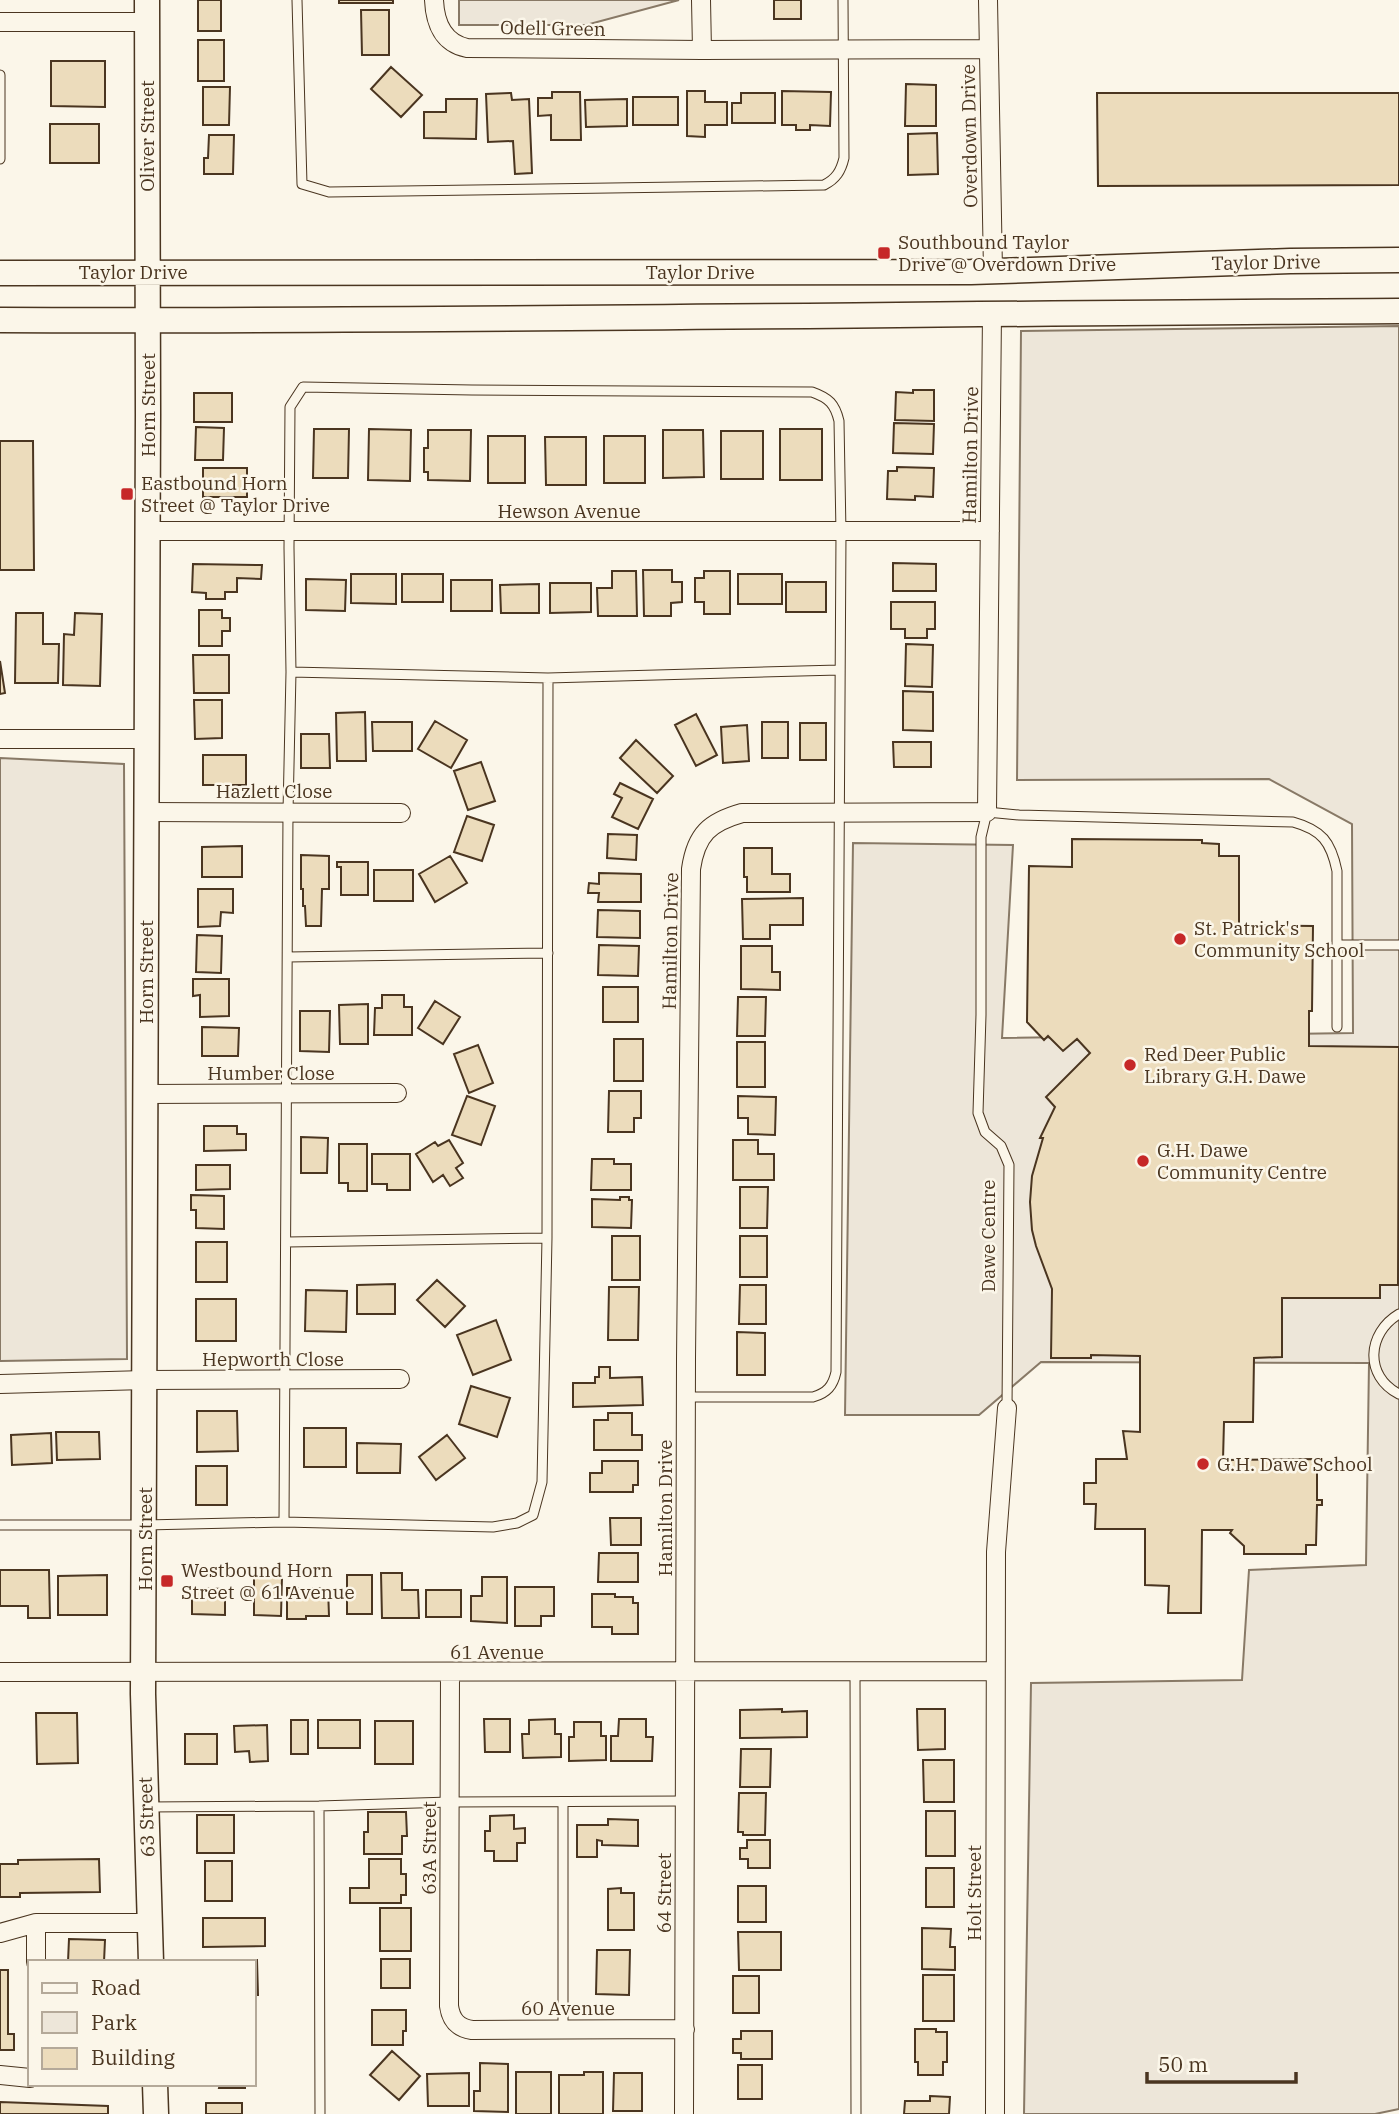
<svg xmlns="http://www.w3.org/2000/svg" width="1399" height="2114" viewBox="0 0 1399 2114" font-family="'IBM Plex Serif',serif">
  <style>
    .green { fill: #ede6d9; stroke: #887966; stroke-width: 2 }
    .building { fill: #ecdcbc; stroke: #4a3520; stroke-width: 2 }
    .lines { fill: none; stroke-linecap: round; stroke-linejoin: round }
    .lane-casing { stroke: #4a3520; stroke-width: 11 }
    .street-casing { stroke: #4a3520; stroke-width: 20 }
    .secondary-casing { stroke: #4a3520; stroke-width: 27 }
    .lane { stroke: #fbf6e9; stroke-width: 9 }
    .street { stroke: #fbf6e9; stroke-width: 18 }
    .secondary { stroke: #fbf6e9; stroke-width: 24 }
    .poi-dot { fill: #c62828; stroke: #fbf6e9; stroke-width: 2.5 }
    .labels { text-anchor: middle; stroke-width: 5; stroke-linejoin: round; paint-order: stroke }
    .street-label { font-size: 19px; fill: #4a3520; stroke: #fbf6e9 }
    .poi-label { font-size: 19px; fill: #4a3520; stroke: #fbf6e9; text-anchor: start }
  </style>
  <rect width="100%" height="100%" fill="#fbf6e9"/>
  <!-- green -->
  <path class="green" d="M459,0H679L586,25H459Z
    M1399,326V2109L1375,2114H1024L1031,1683L1242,1680L1249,1570L1366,1565L1369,1363L1041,1362L979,1415H845L853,843L1013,845L1002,1038L1353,1033L1352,824L1269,779L1017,780L1021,331Z
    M0,758L124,764L127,1359L0,1361Z"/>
  <!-- building -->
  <path class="building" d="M198,0H221V31H198Z
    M339,0H393V3H339Z
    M774,0H801V19H774Z
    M361,10H389V55H362Z
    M198,40H224V81H198Z
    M51,61H105V107L51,106Z
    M391,67L422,95L401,117L371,89Z
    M906,84L936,85V126H905Z
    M203,87H230L229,125H203Z
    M687,91H705V102H727V125H705V137L687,136Z
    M782,91L831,92L830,126L810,125V130H796V125H782Z
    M552,92H580L581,140H551V115L538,116V98H552Z
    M511,93L512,100L529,99L532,173L515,174L513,141L488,142L486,94Z
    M741,93H775V123H732V103H741Z
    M1097,93H1399V185L1098,186Z
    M633,97H678V125H633Z
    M446,99H477L476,139L424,138V112H446Z
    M627,99V126L586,127L585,100Z
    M50,124H99V163H50Z
    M937,133L938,174L908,175V134Z
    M209,135H234L233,174H204V158H208Z
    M913,390H934V421L895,420L896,392L913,393Z
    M194,393H232V422H194Z
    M894,423L934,424L933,454L893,453Z
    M196,427L224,428L223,460H195Z
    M314,429H349L348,478H313Z
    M369,429L411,430L410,481L368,480Z
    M780,429H822V480H780Z
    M428,430H471L470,481L428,480V472H424V448H428Z
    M663,430H703L704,477L663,478Z
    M721,431H763V479H721Z
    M488,436H525V483H488Z
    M604,436H645V483H604Z
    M545,437H586V485H546Z
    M0,441H33L34,570H0Z
    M897,467L934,468L933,497L915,496V500L887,499L888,471H897Z
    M203,468H247V497H203Z
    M893,563L936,564V591H893Z
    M193,564L262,565L261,579L237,578V592H225V599H206V593L192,592Z
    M643,570H672V582H682V602L671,603V616H644Z
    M612,571H636L637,616H598L597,588H612Z
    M704,571H730V614H704V602H695V578H704Z
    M351,574H396V604L351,603Z
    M402,574H443V602H402Z
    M738,574H782V604H738Z
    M306,579L346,580L345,611L306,610Z
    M451,580H492V611H451Z
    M786,582H826V612H786Z
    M550,583H591V612L550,613Z
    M539,584V613H501L500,585Z
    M891,602H935V629H927V638H905V629H891Z
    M199,610H222V618H230V631H222V646H199Z
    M16,613H43V644H59L58,683H15Z
    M75,613L102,614L100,686L63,685L64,634L74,635Z
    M906,644L933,645L932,687L905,686Z
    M193,655H229V693H194Z
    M0,661L5,693L0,694Z
    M903,691L933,692V731L903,730Z
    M194,700H222V738L195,739Z
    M365,712L366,761H337L336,713Z
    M696,714L717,755L696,766L675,725Z
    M435,721L467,740L451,768L418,749Z
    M372,722H412V751H373Z
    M762,722H788V758H762Z
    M800,723H826V760H800Z
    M747,725L749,761L723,763L721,727Z
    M301,734H329L330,768H301Z
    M636,740L673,776L657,793L620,758Z
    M893,742H931V767H894Z
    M203,755H246V785H203Z
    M481,762L495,801L468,810L454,771Z
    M620,783L653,799L638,829L612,817L622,798L614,794Z
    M467,816L494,825L482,861L454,852Z
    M608,834L637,835L636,860L607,858Z
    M1072,839L1202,840V843L1219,844V856H1239V925L1313,926L1312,1011H1309V1046L1399,1047L1398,1285H1380V1298H1282V1357L1254,1358L1253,1422H1224L1223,1460L1317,1459V1500H1322V1505H1317L1316,1545H1306V1554H1244V1546L1230,1533L1232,1530H1202L1201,1613H1168L1169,1586L1145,1585V1529H1095L1096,1504H1084V1483H1096V1459H1127L1123,1431L1140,1432V1356L1091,1355V1358H1051L1052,1289L1036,1246L1032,1230L1030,1202L1032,1176L1043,1138H1040L1055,1107L1046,1097L1090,1053L1077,1039L1063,1051L1048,1036L1044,1040L1027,1022L1029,866L1072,867Z
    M242,846V877H202V847Z
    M744,848H772V874H790V892H747V877H744Z
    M301,855L329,856V889H322L321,926H306L305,906H303V889H301Z
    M450,856L467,883L435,902L419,874Z
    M337,862H368V895H341V867H337Z
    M374,870H413V901H374Z
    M599,873L641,874V902H598L599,893H588L589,883L599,884Z
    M198,889H233V913L221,912L220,926L198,927Z
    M803,898V925H770V939H743L742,899Z
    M598,910L640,911V938L597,937Z
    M197,935L222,936L221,973L196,972Z
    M599,945L639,946L638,976L598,975Z
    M741,946H772V972H780V990L741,989Z
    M193,979H229V1016L200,1017V995L193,996Z
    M603,987H638V1022H603Z
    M382,995H404V1007H412V1035H374L375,1008H382Z
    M738,997H766L765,1036H737Z
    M435,1001L460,1017L443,1044L418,1028Z
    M368,1004V1044H340L339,1005Z
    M300,1011H330L329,1052L300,1051Z
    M202,1027L239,1028L238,1056H202Z
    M614,1039H643V1081H614Z
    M737,1042H765V1087H737Z
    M478,1045L493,1083L469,1093L454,1054Z
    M609,1091H641V1118H634V1132H608Z
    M467,1096L495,1106L481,1145L452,1135Z
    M738,1096L776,1097L775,1135L748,1134V1118H738Z
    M204,1126H237V1134H246V1150L204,1151Z
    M301,1137L328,1138L327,1173H301Z
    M449,1140L463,1163L456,1168L463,1178L450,1186L443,1175L433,1182L416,1154L435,1142L438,1146Z
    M733,1140H758V1154H774V1180H733Z
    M339,1144H367V1191H348V1183H339Z
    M372,1154H410V1190H387V1184H372Z
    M592,1159H614V1164H631V1190H591Z
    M196,1165H230V1189L196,1190Z
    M740,1187H768L767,1228H740Z
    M191,1195L224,1196V1229L196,1228V1210H191Z
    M620,1197H629V1200H632L631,1228L592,1227V1199L620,1200Z
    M612,1236H640V1280H612Z
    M740,1236H767V1277H740Z
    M196,1242H227V1282H196Z
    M437,1280L465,1306L445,1327L417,1300Z
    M395,1284V1314H357V1285Z
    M740,1285H766V1324H739Z
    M609,1287H639L638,1340H608Z
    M306,1290L347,1291L346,1332L305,1331Z
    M196,1299H236V1341H196Z
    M496,1320L511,1360L473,1375L457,1335Z
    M737,1332L765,1333V1375H737Z
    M599,1367H610V1378L642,1377L643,1405L573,1407V1383H595V1377H599Z
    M471,1386L510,1398L497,1437L459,1424Z
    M197,1411H237L238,1451L197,1452Z
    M608,1413H632V1435H642V1450H594V1420H608Z
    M304,1428H346V1467H304Z
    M56,1432H99L100,1459L57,1460Z
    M51,1433L52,1463L12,1465L11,1435Z
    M447,1435L465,1458L436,1480L419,1457Z
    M357,1443L401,1444L400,1473H357Z
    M602,1461H638V1485H633V1492H590V1473H602Z
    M196,1466H227V1505H196Z
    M610,1518H641V1545H611Z
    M599,1553H638V1582H598Z
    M0,1570H49L50,1618H28V1606H0Z
    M381,1573H402V1590H418L419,1618H382Z
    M107,1575V1615H58V1576Z
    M347,1575H372V1614H347Z
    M254,1576L282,1577L281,1616L254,1615Z
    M482,1577H507V1623L471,1621V1596H482Z
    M515,1587H554V1616H541V1626H515Z
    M192,1588L225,1589V1615L192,1614Z
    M287,1588H328L329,1616H306V1619H287Z
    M426,1590H461V1617H426Z
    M592,1594H615V1597H633V1603H638V1634H612V1627H592Z
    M782,1709V1712L807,1711V1737L740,1738V1710Z
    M917,1709H945V1749L918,1750Z
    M36,1713H77L78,1763L37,1764Z
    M484,1719H510V1752H485Z
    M555,1719V1734H561V1757L523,1758L522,1734H529V1720Z
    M619,1719H646V1737H653L652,1761H611V1736H618Z
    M291,1720H308V1754H291Z
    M318,1720H360V1748H318Z
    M375,1721H413V1764H375Z
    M574,1722H601V1736H606V1760L569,1761V1737H574Z
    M267,1725L268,1761L250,1762L249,1751L235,1752L234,1726Z
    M185,1734H217V1764H185Z
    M741,1749H771L770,1787H740Z
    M923,1760H954V1802H924Z
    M739,1793H766L765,1835H743V1832H738Z
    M926,1811H955V1856H926Z
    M368,1812H406L407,1836H402V1854H364V1832H368Z
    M197,1815H234V1853H197Z
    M514,1815V1829L525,1828V1843H517V1861H494V1851H485V1831H490V1816Z
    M608,1819L638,1820V1846L602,1845V1841L597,1840V1857H577V1825H608Z
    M747,1840H770V1868H748V1859H740V1848H747Z
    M99,1859L100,1892L20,1893V1897H0V1864H18V1860Z
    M369,1859H401V1874H406V1895H401V1903H350V1888H369Z
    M205,1861H232V1901H205Z
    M926,1868H954V1907H926Z
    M738,1886H766V1922H738Z
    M621,1888V1893H634V1930H608V1889Z
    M380,1908H411V1951H380Z
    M203,1918H265V1946L203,1947Z
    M922,1928L951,1929L950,1947H955V1970L922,1969Z
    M738,1932H781V1970H739Z
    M69,1939L105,1940L104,1962H68Z
    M597,1950H630L629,1995L596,1994Z
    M381,1959H410V1988H381Z
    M257,1960L258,1995H254V1962H210Z
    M0,1970H8V2034H14V2050H0Z
    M923,1975H954V2021H923Z
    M733,1976H759V2013H733Z
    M372,2010H406V2031H403V2045H372Z
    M915,2029H936V2032H947V2062H943V2075H918V2062H915Z
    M741,2031H772V2059H741V2053H733V2039H741Z
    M392,2051L420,2076L399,2100L370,2075Z
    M480,2063L508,2064V2112L474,2111V2091H480Z
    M738,2065H762V2099H738Z
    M516,2072H551V2114H516Z
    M584,2072H603V2114H559V2075H584Z
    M469,2073V2106H428L427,2074Z
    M614,2073H642V2111H613Z
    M220,2084H245V2088H219Z
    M930,2096L950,2097L949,2114H904L905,2101H930Z
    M0,2102L108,2106V2114H0Z
    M206,2103H242V2114H206Z"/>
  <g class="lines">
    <!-- lane casing -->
    <g class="lane-casing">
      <path id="lane" d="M297,0L302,184L329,192L824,185C836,179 841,171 844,158L843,0
        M0,75V159
        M291,672L548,678L839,670
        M1337,945H1399
        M288,957L548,953
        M287,1242L547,1238
        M1399,1314C1367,1333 1364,1376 1399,1394
        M1007,1408L1009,1165L1001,1146L985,1132L978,1113L981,1015V837L987,812L1019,815L1293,822C1322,830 1331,842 1337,871V1027
        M284,1522L288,812L291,672L289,548L290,407L303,387L472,390L812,392C829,398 835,404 839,421L841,533L836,1372C833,1386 827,1393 813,1397H687
        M0,1525H145L284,1522L493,1527L517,1523L533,1515L542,1482L547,1238L548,678
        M855,1671L856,2114
        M319,1806L320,2114
        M147,1807L319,1806L450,1802L685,1801
        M563,2029V1802"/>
    </g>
    <!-- street casing -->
    <g class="street-casing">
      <path id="street" d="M434,0C435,23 443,43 467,48L702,50L989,49
        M701,0L702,50
        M988,0L993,271
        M0,22H147
        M148,531H990
        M0,739H147
        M147,812L401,813
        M146,1094L397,1093
        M0,1384L145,1380L400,1379
        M0,1672L995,1671
        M450,1673L449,2006C451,2020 458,2028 472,2030L685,2029
        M36,1923V1962
        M0,1933L36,1923H149
        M0,2075L30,2078
        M684,2114L686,1359L691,869C696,834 710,822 742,813L987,812L992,313
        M995,2114L996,1552L1007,1408"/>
    </g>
    <!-- secondary casing -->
    <g class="secondary-casing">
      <path id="secondary" d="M147,0L148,414L143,1694L151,1962
        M0,273L971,272L1290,261L1399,260
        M0,320C466,322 933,313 1399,311
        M155,2084L156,2114"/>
    </g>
    <!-- lane -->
    <use href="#lane" class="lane"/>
    <!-- street -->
    <use href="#street" class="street"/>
    <!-- secondary -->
    <use href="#secondary" class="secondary"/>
  </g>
  <!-- markers -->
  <g class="poi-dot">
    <rect x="877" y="246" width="14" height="14" rx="3.5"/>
    <rect x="120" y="487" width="14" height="14" rx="3.5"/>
    <circle cx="1180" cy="939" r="7"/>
    <circle cx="1130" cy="1065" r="7"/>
    <circle cx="1143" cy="1161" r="7"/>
    <circle cx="1203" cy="1464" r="7"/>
    <rect x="160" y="1574" width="14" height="14" rx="3.5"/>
  </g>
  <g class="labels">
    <!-- street labels -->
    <g class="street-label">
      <text transform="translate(553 28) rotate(1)" y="7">Odell Green</text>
      <text transform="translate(147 136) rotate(-90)" y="7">Oliver Street</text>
      <text transform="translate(969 136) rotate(-91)" y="7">Overdown Drive</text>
      <text transform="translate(1266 262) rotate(-1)" y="7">Taylor Drive</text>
      <text x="133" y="279">Taylor Drive</text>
      <text x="700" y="279">Taylor Drive</text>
      <text transform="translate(148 405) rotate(-90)" y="7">Horn Street</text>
      <text transform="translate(970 455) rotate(-89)" y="7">Hamilton Drive</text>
      <text x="569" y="518">Hewson Avenue</text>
      <text x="274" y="798">Hazlett Close</text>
      <text transform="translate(670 941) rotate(-89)" y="7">Hamilton Drive</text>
      <text transform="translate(146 972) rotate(-90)" y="7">Horn Street</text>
      <text x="271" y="1080">Humber Close</text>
      <text transform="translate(988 1236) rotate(-90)" y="7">Dawe Centre</text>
      <text x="273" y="1366">Hepworth Close</text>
      <text transform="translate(665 1508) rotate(-90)" y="7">Hamilton Drive</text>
      <text transform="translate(145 1539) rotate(-90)" y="7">Horn Street</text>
      <text x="497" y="1659">61 Avenue</text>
      <text transform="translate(146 1817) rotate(-92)" y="7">63 Street</text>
      <text transform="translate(429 1848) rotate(-90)" y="7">63A Street</text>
      <text transform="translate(664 1893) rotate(-90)" y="7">64 Street</text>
      <text transform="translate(974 1893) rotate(-90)" y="7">Holt Street</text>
      <text x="568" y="2015">60 Avenue</text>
    </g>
    <!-- poi labels -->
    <g class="poi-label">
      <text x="898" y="249">Southbound Taylor<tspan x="898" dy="22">Drive @ Overdown Drive</tspan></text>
      <text x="141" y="490">Eastbound Horn<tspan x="141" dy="22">Street @ Taylor Drive</tspan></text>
      <text x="1194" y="935">St. Patrick's<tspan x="1194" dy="22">Community School</tspan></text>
      <text x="1144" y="1061">Red Deer Public<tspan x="1144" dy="22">Library G.H. Dawe</tspan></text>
      <text x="1157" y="1157">G.H. Dawe<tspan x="1157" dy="22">Community Centre</tspan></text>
      <text x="1217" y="1471">G.H. Dawe School</text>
      <text x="181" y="1577">Westbound Horn<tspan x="181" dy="22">Street @ 61 Avenue</tspan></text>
    </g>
  </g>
  <!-- legend -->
  <rect x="28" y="1960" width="228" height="126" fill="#fbf6e9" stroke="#b4a999" stroke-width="2"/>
  <rect x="42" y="1983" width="35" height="10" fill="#fbf6e9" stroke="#b4a999" stroke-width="2"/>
  <text x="91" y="1995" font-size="21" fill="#4a3520">Road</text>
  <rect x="42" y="2012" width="35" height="21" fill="#ede6d9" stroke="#b4a999" stroke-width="2"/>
  <text x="91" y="2030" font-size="21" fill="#4a3520">Park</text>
  <rect x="42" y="2048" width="35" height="21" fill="#ecdcbc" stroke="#b4a999" stroke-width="2"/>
  <text x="91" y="2065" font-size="21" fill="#4a3520">Building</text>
  <!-- scale -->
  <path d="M1147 2072v10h149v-10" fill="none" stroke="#4a3520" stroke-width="3.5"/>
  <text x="1158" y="2072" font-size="21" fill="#4a3520" stroke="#fbf6e9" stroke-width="5" paint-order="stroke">50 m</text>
</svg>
